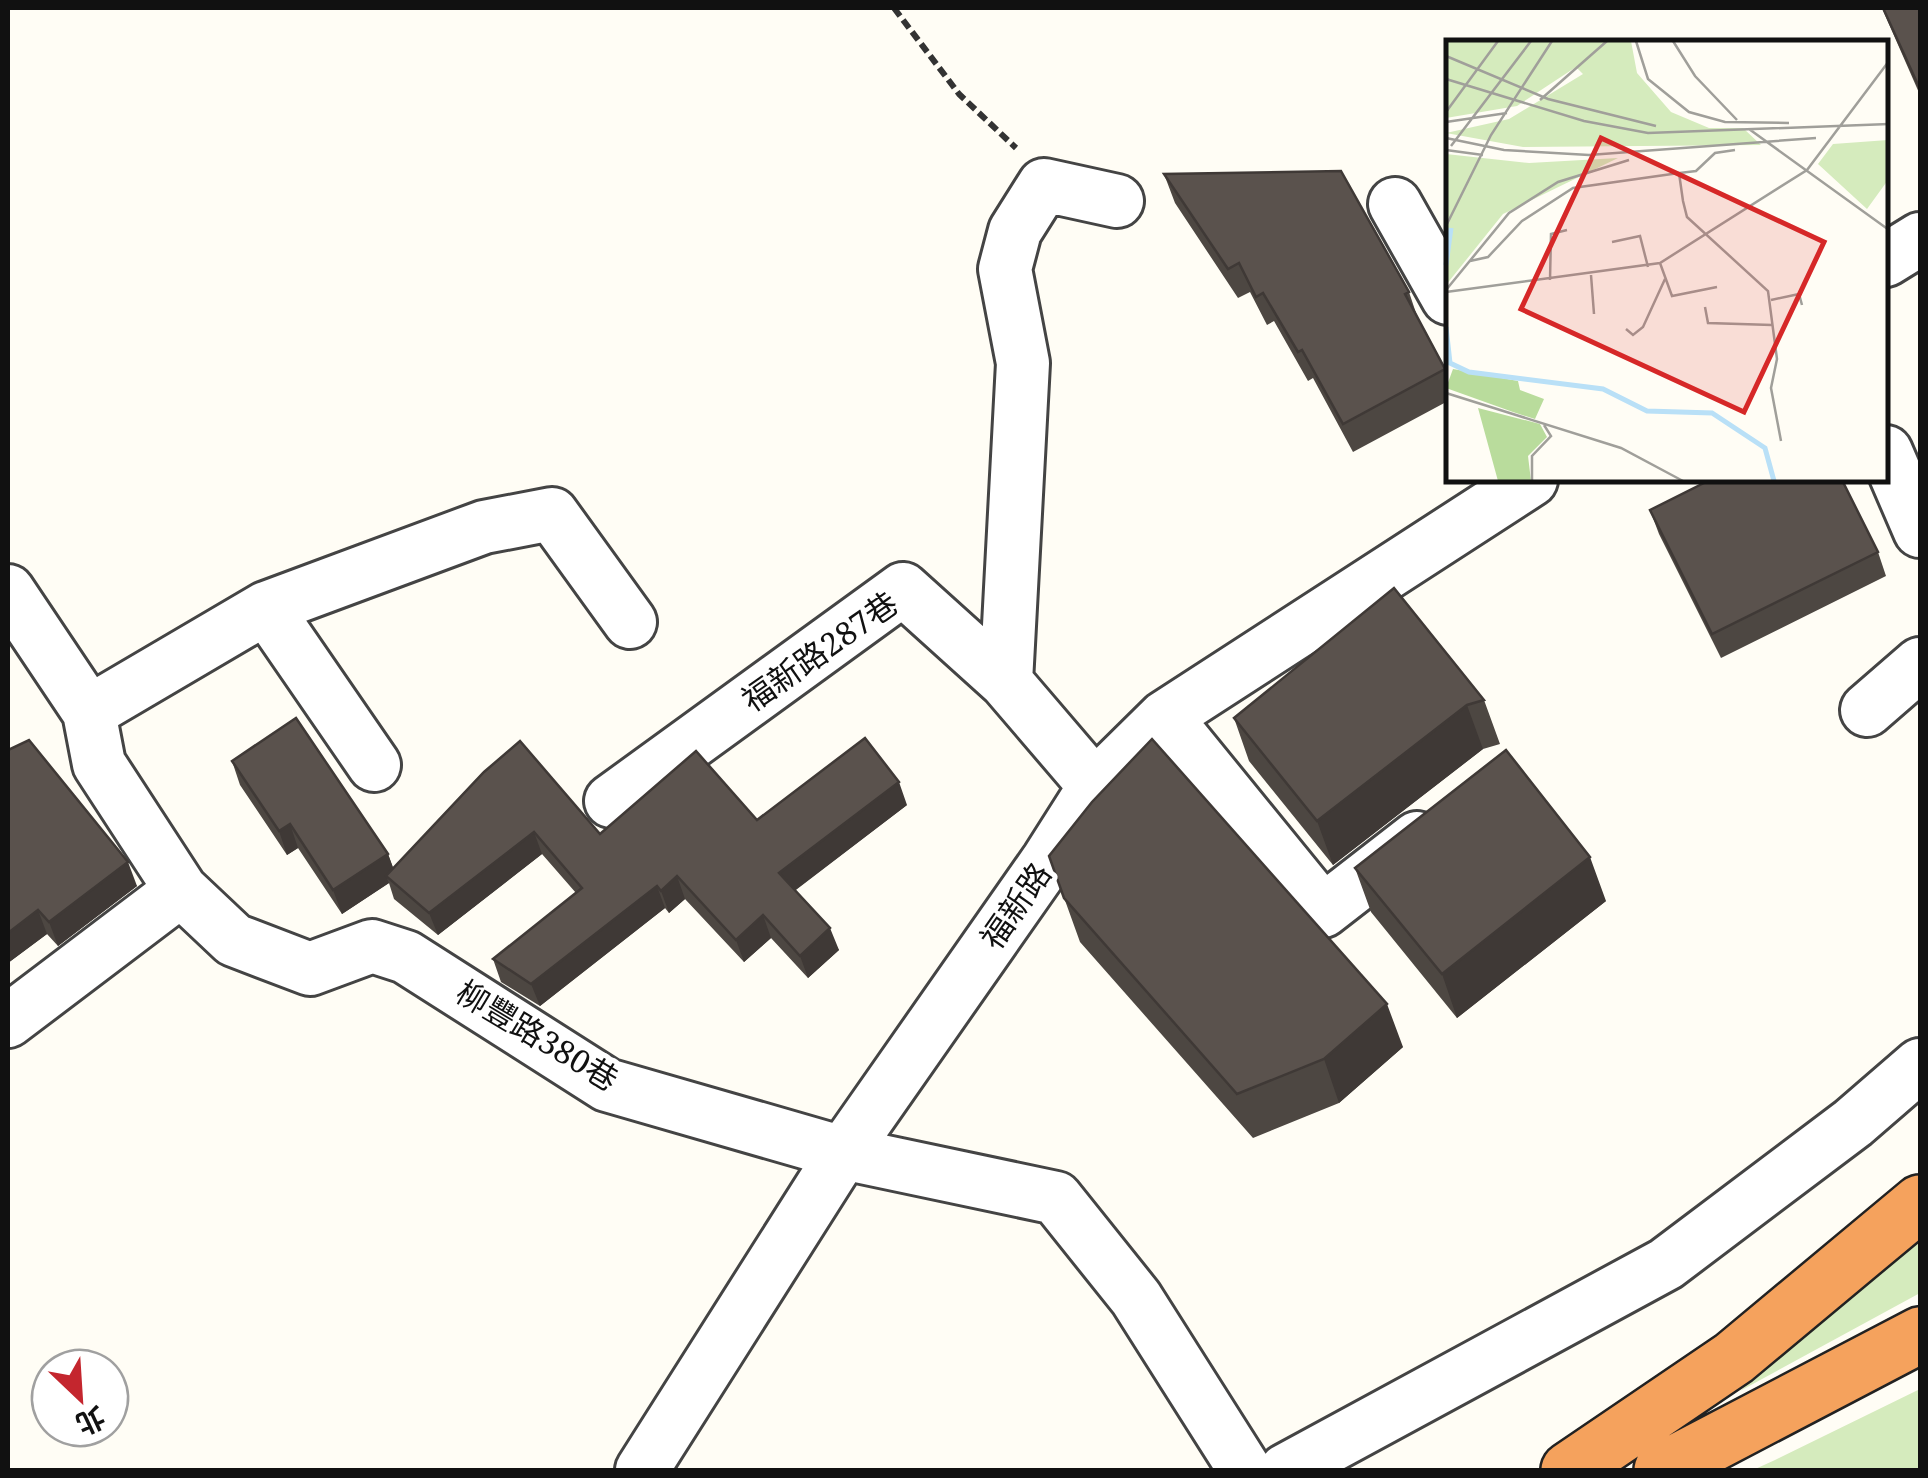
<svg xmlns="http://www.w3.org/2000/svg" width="1928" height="1478" viewBox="0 0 1928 1478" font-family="'Noto Serif','Noto Sans TC',serif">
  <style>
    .green { fill: #d5ebbd }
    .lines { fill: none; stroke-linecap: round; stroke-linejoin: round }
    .minor-casing { stroke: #444; stroke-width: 58 }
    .motorway-casing { stroke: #222; stroke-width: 60 }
    .path { stroke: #333; stroke-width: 6; stroke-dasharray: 10 5; stroke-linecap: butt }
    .minor { stroke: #fff; stroke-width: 52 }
    .motorway { stroke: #f5a25d; stroke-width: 55 }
    .wall { fill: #4d4742 }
    .shaded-wall { fill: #3f3936 }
    .building { fill: #5a524d; stroke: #3f3936; stroke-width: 2.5 }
    .labels { text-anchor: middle; stroke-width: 10; stroke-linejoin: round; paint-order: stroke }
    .street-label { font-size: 32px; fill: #111; stroke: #fff }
    .inset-river { fill: none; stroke: #b9e0f7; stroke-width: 5 }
    .inset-road { fill: none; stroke: #a09f9a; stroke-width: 2.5 }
    .view { fill: #d62828; fill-opacity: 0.15; stroke: #d62828; stroke-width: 5 }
    .inset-edge { fill: none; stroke: #111; stroke-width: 5 }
  </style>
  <rect width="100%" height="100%" fill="#fffdf5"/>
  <!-- green -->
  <path class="green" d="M1920,1232V1293L1740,1391L1911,1242Z
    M1920,1389V1470H1753L1775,1460Z"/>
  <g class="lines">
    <!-- minor casing -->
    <g class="minor-casing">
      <path id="minor" d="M1395,204L1448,298
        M1886,260L1920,239
        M1886,452L1920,531
        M8,591L89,712L99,764L181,890L234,940L310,969L372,946L406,957L607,1085L843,1153L1056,1198L1136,1298L1245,1470
        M266,608L374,765
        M1006,682L1023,363L1005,269L1015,231L1044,185L1117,201
        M1867,710L1920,664
        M89,712L266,608L484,527L552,514L630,622
        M1165,717L1323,911L1417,838
        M611,801L903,589L1006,682L1095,786
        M8,1021L181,890
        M642,1470L843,1153L1048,860L1095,786L1165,717L1531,480
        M1286,1470L1666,1264L1853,1123L1920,1065"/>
    </g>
    <!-- motorway casing -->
    <g class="motorway-casing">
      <path id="motorway" d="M1569,1470L1734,1358L1920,1203
        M1662,1470L1920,1335"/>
    </g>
    <!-- path -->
    <path class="path" d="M894,8L959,94L1016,148"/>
    <!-- minor -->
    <use href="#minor" class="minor"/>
    <!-- motorway -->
    <use href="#motorway" class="motorway"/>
  </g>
  <!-- wall -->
  <path class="wall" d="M1882,8H1920V95L1885,15Z
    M1164,174L1409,292L1418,319L1448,377V401L1353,452L1313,378L1308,381L1274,321L1267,325L1250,292L1238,298L1175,203Z
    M1650,510L1878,552L1886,576L1721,658L1659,534Z
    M1484,700L1500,744L1483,749L1333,865L1249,761L1234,718Z
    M8,750L137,886L58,946L47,934L8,963Z
    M232,761L388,854L393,868L484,772L600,834L907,805L795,890L839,950L808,978L771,938L744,962L685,899L669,913L665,908L540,1006L501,982L493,959L576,893L542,854L438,935L394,899L389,883L342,914L298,848L287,855L240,785Z
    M1049,856L1403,1047L1339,1103L1253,1138L1080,942Z
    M1355,868L1606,901L1457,1018L1371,912Z"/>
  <!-- shaded-wall -->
  <path class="shaded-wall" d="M1467,705L1483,749L1333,865L1317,821Z
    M899,782L907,805L788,896L779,873Z
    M290,824L298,848L287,855L279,831Z
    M534,832L542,854L438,935L429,913Z
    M388,854L397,878L386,876L389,883L342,914L333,890Z
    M1590,857L1606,901L1457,1018L1442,974Z
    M128,862L137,886L58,946L49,922Z
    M677,876L685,899L669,913L661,891Z
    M657,886L665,908L540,1006L531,984Z
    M38,910L47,934L8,963V933Z
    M763,915L771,938L744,962L736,940Z
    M830,928L839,950L808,978L800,956Z
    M1387,1004L1403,1047L1339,1103L1324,1059Z"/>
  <!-- building -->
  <path class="building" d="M1883,8H1920V86L1919,87Z
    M1341,171L1409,292L1405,294L1445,369L1343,424L1302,350L1298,352L1263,293L1256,297L1239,263L1228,269L1164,174Z
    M1710,480H1842L1878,552L1712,634L1650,510Z
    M1394,588L1484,700L1467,705L1317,821L1234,718Z
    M296,718L388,854L333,890L290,824L279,831L232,761Z
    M865,738L899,782L779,873L830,928L800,956L763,915L736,940L677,876L661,891L657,886L531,984L493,959L582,888L534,832L429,913L386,876L484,772L520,741L600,834L696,751L757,820Z
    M1152,739L1387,1004L1324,1059L1237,1094L1064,898L1049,856L1092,802Z
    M29,740L128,862L49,922L38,910L8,933V750Z
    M1506,750L1590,857L1442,974L1355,868Z"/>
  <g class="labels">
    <!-- street labels -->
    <g class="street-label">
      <text transform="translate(820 652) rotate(-35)" y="11">福新路287巷</text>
      <text transform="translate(1016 906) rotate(-55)" y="11">福新路</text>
      <text transform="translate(537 1036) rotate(31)" y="11">柳豐路380巷</text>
    </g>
  </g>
  <!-- overview -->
  <g transform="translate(1446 40)">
    <rect width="442" height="442" fill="#fffdf5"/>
    <path d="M0,1H185L191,33L225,72L263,88H297L315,105L77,107L0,93L63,79L137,34L130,27L71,66L0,78ZM442,100V140L421,169L372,124L387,104ZM0,114L83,123L172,118L57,174L0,245Z" fill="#d5ebbd"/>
    <path d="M7,329L72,341L74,350L98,359L89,379L67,372L0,348ZM32,368L94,384L101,397L82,416L85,441H52Z" fill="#b9dc9c"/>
    <path class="inset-river" d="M0,225L5,188M0,287L4,323L23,332L157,349L201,371L266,373L319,408L328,441"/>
    <path class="inset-road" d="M190,1L202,39L243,72L279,82L343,83M227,1L249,36L291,80M0,16L102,59L210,86M0,39L138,81L202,93L443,84M94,60L161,1M0,72L52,1M0,82L61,73M303,89L443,190M0,98L58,110L143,115L370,98M5,106L85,1M0,110L37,115M289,110L269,113L250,131L233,133L237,161L241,177L322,251L331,319L325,348L335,401M0,186L45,95L106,1M166,202L194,196L202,227M24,221L42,217L76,181L127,148L233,133M214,223L226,256L271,247M145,235L148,274M104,240L105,194L121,190M0,250L63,173L112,142L183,120M0,252L214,223L361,130L443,21M325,260L353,254L356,265M259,267L262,283L326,285M180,289L187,295L197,287L219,239M0,353L175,408L237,441M86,441V416L105,396L98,385"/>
    <path class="view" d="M155,98L378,202L298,372L75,269Z"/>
    <rect width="442" height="442" class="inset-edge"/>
  </g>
  <!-- border -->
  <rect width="1928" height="1478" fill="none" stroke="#111111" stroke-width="20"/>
  <!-- north arrow -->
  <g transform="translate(80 1398) rotate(155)"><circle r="48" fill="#ffffff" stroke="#a0a0a0" stroke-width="2.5"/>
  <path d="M0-8L18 38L0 25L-18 38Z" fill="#c4262e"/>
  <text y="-15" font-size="28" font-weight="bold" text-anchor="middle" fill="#111111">北</text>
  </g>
</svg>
